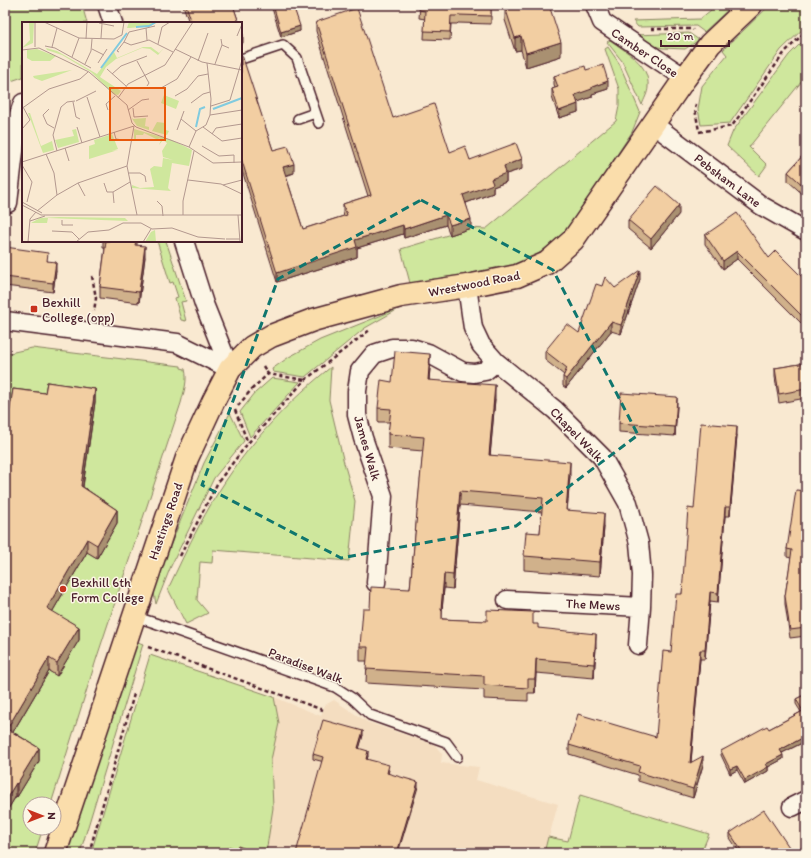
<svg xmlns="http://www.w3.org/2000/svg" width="811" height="858" viewBox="0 0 811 858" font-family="Itim,sans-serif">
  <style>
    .built { fill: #f4ddc0 }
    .green { fill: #cfe79d; stroke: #8c8364 }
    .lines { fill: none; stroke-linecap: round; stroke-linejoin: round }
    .service-casing { stroke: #4a1f2b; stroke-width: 12 }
    .minor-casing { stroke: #4a1f2b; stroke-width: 21 }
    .primary-casing { stroke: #4a1f2b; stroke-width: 25 }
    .path { stroke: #4a1f2b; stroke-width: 2.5; stroke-dasharray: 4 3; stroke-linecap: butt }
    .service { stroke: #fcf5e5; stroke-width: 9 }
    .minor { stroke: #fcf5e5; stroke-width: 18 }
    .primary { stroke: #faddab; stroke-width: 22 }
    .wall { fill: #d0b18b; stroke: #4a1f2b }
    .shaded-wall { fill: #a99071; stroke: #4a1f2b }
    .building { fill: #f2cea2; stroke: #4a1f2b }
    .marked { fill: none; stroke: #0f766e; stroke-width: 3; stroke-dasharray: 8 5; stroke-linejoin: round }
    .poi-dot { fill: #c8321e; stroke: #fcf5e5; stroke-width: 1.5 }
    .labels { text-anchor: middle; stroke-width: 3; stroke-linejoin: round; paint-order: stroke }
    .street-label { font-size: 13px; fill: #4a1f2b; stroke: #fcf5e5 }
    .poi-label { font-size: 13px; fill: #4a1f2b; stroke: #fcf5e5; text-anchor: start }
    .inset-river { fill: none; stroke: #80cbdf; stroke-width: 2 }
    .inset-road { fill: none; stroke: #b3988f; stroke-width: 1 }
    .view { fill: #e8590c; fill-opacity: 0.15; stroke: #e8590c; stroke-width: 2 }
    .inset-edge { fill: none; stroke: #4a1f2b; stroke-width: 2 }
  </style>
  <rect width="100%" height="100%" fill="#f9e9d1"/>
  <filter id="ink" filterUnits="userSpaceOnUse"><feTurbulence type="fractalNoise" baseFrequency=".025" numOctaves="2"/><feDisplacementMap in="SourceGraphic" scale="8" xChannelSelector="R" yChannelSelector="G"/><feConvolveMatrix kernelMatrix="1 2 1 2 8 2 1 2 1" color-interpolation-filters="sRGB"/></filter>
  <g filter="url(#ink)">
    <!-- built -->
    <path class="built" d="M150,655L274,697L321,716L325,705L334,700L367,722L435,745L442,754L441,763L479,767L476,780L558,804L549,837L568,841L580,795L709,834L701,853H91Z"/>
    <!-- green -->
    <path class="green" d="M5,5H82L87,23H23V77L5,83Z
      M717,5H733L704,32L696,26L638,27L633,21L700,19Z
      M770,5H806V26L781,50L730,123L701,125L698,109L702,86L727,55L723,50Z
      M689,33L699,40L685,49L663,48L649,45L635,35Z
      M806,38V76L749,147L767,165L759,176L727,146L733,131L789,55Z
      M610,40C626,52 650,64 648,87C648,93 644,99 642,105L622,61L607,42Z
      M608,47L619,63L640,112L632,132L566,232L537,255L510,267L410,283L401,249L471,228L486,229L616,121L619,106V89L605,49Z
      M157,241H166L186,301L181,302L186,321L181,320L175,298L178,297L173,282L170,283Z
      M402,307L365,328L305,377L273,372L272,369L289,357L320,340Z
      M32,348L181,366V368L185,369C188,381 184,391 181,403L97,657L51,804H30V828H43L35,853H5V795L7,742L49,671L58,676L47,621L87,552L97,558L5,453V354Z
      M331,367L329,400L344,463L355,501L349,561L213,550L212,563L200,562L197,600L208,613L186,624L168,589C178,568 188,546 199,526C231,464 277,410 331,367Z
      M272,378L300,382L250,437L240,412L255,393Z
      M230,413L244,441L214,478L171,566L156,604L153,588L204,463Z
      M135,641L143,644L80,853H67Z
      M150,655L274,697L279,723L271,760L273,808L266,853H247L229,846L226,853H91Z
      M580,795L709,834L701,853H544L548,837L568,841Z"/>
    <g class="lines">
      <!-- service casing -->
      <g class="service-casing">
        <path id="service" d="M241,59L283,45L297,58L319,123
          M298,119L315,113
          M133,616L155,623L335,687L352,698L370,715L446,742L457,757"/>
      </g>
      <!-- minor casing -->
      <g class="minor-casing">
        <path id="minor" d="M107,5L113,23
          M595,5L602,22L685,78
          M653,124L762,206L806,231
          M8,203L18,117L23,103
          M184,241L204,304L230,369
          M467,286L473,328L481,345L496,362L555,410L602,457L628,503L639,543L642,575L641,607
          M5,321L177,343L230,369
          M376,583L383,496L363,438L357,415V391L360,371L374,354L392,348H412L428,353L463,372L474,373L485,371L496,362
          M507,600L641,607L638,645
          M792,807L806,800"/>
      </g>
      <!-- primary casing -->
      <g class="primary-casing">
        <path id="primary" d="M55,853L187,458L214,400L230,369L252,347L271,336L313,320L401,296L467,286L517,276L547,263L573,240L685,78L710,44L751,5"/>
      </g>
      <!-- path -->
      <path class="path" d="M651,29H692L693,30
        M696,104L695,109L699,131
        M699,132L732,126L785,52L806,31
        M92,276L96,298L94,311
        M263,366L268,374L305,380
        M238,406L251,390L268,374
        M235,410L248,443
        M180,556L218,482L248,443L305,380L371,329
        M148,647L323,710
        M89,853L134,694"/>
      <!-- service -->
      <use href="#service" class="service"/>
      <!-- minor -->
      <use href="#minor" class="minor"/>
      <!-- primary -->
      <use href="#primary" class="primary"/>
    </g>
    <!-- wall -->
    <path class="wall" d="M183,5H233L239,23H189Z
      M271,5H293L300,31L281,37Z
      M420,5H491V24L458,23L457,24H451L450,40L424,39L425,19L419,18Z
      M505,7L561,56L526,67L521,50L515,51L505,20Z
      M316,22L393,118L450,152L470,160L522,169L506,174V182L493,187V193L466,203L471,228L450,235L446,225L404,238L403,234L357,248V257L277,282L241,167V55L273,150L294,173L286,176L303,229L344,216L343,213V204L368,196L316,31Z
      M586,70L608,89L592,94V97L577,102L578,112L559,118L552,97V89L555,88L554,84V76Z
      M806,152V197L788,181V172Z
      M679,214L651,248L628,229V220Z
      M705,235L806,281V328L737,259L723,269L705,244Z
      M103,241H137V245L145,257L139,303L100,298V287L105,248H103Z
      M5,247L48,261L56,271L53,292L5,286Z
      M640,279L621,334L611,331L566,388L563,386V377L564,375L545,360V351L579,333L602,286L615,288Z
      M806,363V398L779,403L775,377V368Z
      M430,368L429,380L495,399L490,455L570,476L567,510L604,527L600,576L524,570V556L540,533L542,512L460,505L453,589L444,588L442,610V619L533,624L538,628L596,647L594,678L536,673L535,693H528V701L484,699V690L366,683L367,661H360V647L370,609L410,589L423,451L388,448V434L390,422H378V408Z
      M47,382L95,389V402L83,487L117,510V523L97,558L87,552L52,612L79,627V640L57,676L49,671L13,732L39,748V761L17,797L16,796L5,814V440L13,389L45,393Z
      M677,406L675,436L619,432V423Z
      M737,435L730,516H725L718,602L710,601L705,659H700L691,762L703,765L693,798L638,781V775L569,754V745L656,737L682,594L694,509Z
      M806,491V636L790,638L785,604V596L791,558L787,557V549Z
      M806,694V741L782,753L783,759L768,767V771L745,784L737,770L730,774L721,755V751L769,729L801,712L796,704V699Z
      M363,735L359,748L368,756L367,759L389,770L388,774L418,787L313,759V754Z
      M730,833L793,853H740L730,838Z"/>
    <!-- shaded-wall -->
    <path class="shaded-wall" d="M674,5H679L674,9Z
      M300,26V31L281,37V32Z
      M241,34H243V43L241,44Z
      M521,36V50L515,51V38Z
      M561,42V56L526,67V53Z
      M608,81V89L592,94V97L575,103V95L592,87Z
      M578,104V112L559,118V111Z
      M522,159V169L506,174V182L493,187V193L463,204V195L491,179L504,166Z
      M294,164V173L283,176V167Z
      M679,205V214L651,248V239Z
      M446,215V225L404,238V229Z
      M471,219V228L450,235V225Z
      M403,225V234L357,248V257L277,282V273L355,240Z
      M145,246V257L139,303V292Z
      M737,251V259L723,269V261Z
      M56,262V271L53,292V283Z
      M640,270V279L621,334V325Z
      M611,322V331L566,388V379Z
      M430,354V368L428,393V380Z
      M495,385V399L489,469V455Z
      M95,389V402L81,499V486Z
      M677,397V406L675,436V427Z
      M737,426V435L730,516V507Z
      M570,462V476L566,524V510Z
      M460,491V505L453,589V575Z
      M725,507V516L718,602V593Z
      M117,510V523L97,558V545Z
      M604,513V527L600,576V562Z
      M87,539V552L47,621V608Z
      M444,574V588L441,623V609Z
      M710,592V601L705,659V650Z
      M79,627V640L57,676V663Z
      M596,634V647L594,678V664Z
      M700,650V659L690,772V763Z
      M49,658V671L7,742V729Z
      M536,659V673L535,693V679Z
      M363,731V735L358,753V748Z
      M806,736V741L780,754V750Z
      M39,748V761L17,797V784Z
      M368,751V756L366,764V759Z
      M783,755V759L768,767V771L745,784V780L766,764Z
      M703,756V765L693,798V789Z
      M737,766V770L730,774V769Z
      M418,782V787L398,853H397Z
      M16,783V796L5,814V801Z"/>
    <!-- building -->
    <path class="building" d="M186,5H233L239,23H192Z
      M273,5H293L300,26L281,32Z
      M420,5H491V16L458,15L457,16H451L450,32L424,31L425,11L419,10Z
      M512,5H549L561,42L526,53L521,36L515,38L505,7Z
      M357,8L393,118L434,104L450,152L465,146L470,160L516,143L522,159L504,166L506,173L491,179L493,184L463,195L471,219L450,225L446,215L404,229L403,225L355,240L357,247L277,273L241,158V55H242L273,150L288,146L294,164L283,167L303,229L347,215L343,204L371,195L316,22Z
      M603,65L608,81L592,87V89L575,95L578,104L559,111L552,89L558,87L554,76L585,66L586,70Z
      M806,152V188L788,172Z
      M657,186L679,205L651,239L628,220Z
      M737,213L769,258L776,251L806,281V320L737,251L723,261L705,235Z
      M106,241H136L135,245L145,246L139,292L100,287Z
      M5,247L48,253L47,261L56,262L53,283L5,277Z
      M640,270L621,325L611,322L566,379L563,377L567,368L545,351L567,324L579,333L596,284L602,286L605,277L615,288Z
      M395,351L430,354L428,380L495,385L489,455L570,462L566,510L604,513L600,562L524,556L526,532L540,533L543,498L460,491L453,575L444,574L441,609L442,610V619L487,621V610L533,612V624H538V628L596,634L594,664L536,659L535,679H528V688L484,685V676L366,669L368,647H360L363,609H370L371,587L410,589L424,437L388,434L391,409L378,408L381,380L392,382Z
      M806,363V389L779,394L775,368Z
      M47,382L95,389L81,486L117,510L97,545L87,539L47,608L79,627L57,663L49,658L7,729L39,748L17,784L16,783L5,801V440L13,389L45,393Z
      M621,393L677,397L675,427L619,423Z
      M701,423L737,426L730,507H725L718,593L710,592L705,650H700L690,763L703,756L693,789L638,772L640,766L569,745L578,714L656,737L663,651L671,652L676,594H682L688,508L694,509Z
      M796,490L806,491V628L790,630L785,596L792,550L787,549Z
      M806,694V736L780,750L783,755L766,764L768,767L745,780L737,766L730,769L721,751L767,726L769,729L803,711L796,699Z
      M323,720L363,731L358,748L368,751L366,759L389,765L387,773L418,782L397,853H296L323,757L313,754Z
      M764,810L793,853H743L730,833Z
      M238,846L256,853H235Z"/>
  </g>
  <!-- marked area -->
  <path class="marked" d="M421,200L553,270L638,435L516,526L341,558L202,485L278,279Z"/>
  <!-- markers -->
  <g class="poi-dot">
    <rect x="30" y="305" width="8" height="8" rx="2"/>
    <circle cx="63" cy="589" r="4"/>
  </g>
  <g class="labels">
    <!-- street labels -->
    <g class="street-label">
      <text transform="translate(645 52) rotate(34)" y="5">Camber Close</text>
      <text transform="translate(728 180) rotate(37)" y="5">Pebsham Lane</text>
      <text transform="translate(474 283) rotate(-11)" y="5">Wrestwood Road</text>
      <text transform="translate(577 434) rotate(46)" y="5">Chapel Walk</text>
      <text transform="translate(368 448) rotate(74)" y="5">James Walk</text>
      <text transform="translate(165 521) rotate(-71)" y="5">Hastings Road</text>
      <text transform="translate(593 604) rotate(3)" y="5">The Mews</text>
      <text transform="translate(306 665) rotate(21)" y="5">Paradise Walk</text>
    </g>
    <!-- poi labels -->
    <g class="poi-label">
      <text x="42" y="307">Bexhill<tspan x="42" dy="15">College (opp)</tspan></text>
      <text x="71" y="587">Bexhill 6th<tspan x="71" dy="15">Form College</tspan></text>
    </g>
  </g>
  <!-- overview -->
  <g transform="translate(22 22)">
    <rect width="220" height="220" fill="#f9e9d1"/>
    <path d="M7,0H12L11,21L0,26L8,18ZM107,0H135L128,4L108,6H105ZM121,25H129L137,31L142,26L136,33L128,27L120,26L94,37L84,45L78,55L99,69L96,73L91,72L69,50L40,33L25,28L24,26L35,29L75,52L92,30L95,36ZM15,27L25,31L34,34L28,39H10L5,36V28ZM50,48L20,59L12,56L11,54ZM142,73L157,79L154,87L139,81ZM6,91H8L19,124L30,119L32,128L21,131ZM109,95L111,97L124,96L123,104L127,105V108L115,104ZM135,100L143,101L144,108L147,109L145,113L130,109ZM54,107L57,120L36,126L33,118L52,114L50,108ZM112,107L150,118L170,128L167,144L150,141L146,166L149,169L110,166V163L118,166L132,165L128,147L132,144L140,145L141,136L151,138L141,135L140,129L145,121L141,118L137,123L139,118L137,116L136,118L122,111L121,113H114V118L119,119H112ZM90,112L96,127L90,129L96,128L67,137V124L73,122L72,118ZM37,195L103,196L106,199L26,196L25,201H9L18,196ZM133,208L134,220H123L129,210Z" fill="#cfe79d"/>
    <path class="inset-river" d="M114,5L127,4L134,0M79,46L105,11M191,87L220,76M174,105L178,87L183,85"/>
    <path class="inset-road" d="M13,0V25M22,0L57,16L92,17L100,13L102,0M77,1L92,4M124,6L125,18M215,14L220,2M79,16L80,2M64,17L65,0M199,17L200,23L207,26M102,20L107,10L133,4M136,22L140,5L148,0M23,24L33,26L69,46M30,25L35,6M70,27L82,33M153,27L180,40L220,48M0,28L17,26L67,50L105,83L110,101L114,105L167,125L191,141L220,140M97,30L95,29L102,20L109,23L127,18L151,30M50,35L57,16M115,39L127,61L125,64M176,39L186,11M76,41L85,27M63,42L69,29L70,17M193,42L200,23M85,47L104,64M90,52L99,44L125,34M139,66L155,57L169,35M153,74L165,67L176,54L186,52M65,75L78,115M96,76L106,62L143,43L171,0M54,79L74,69M51,80L54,95L58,97M169,81L181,72L188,70M0,83L8,98L0,107M189,84L208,78L220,38M2,85L27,67L58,57L66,50M111,86L112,95L126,94M27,87L21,93L25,102L32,106M86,88L84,82L93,74M106,88L120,78L127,77M188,93L220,88M159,97L174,109M112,104L105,144L115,193M55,105L60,121M181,105L200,119L220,116M155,108L162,89M92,110L94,117L101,118M190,112L194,106L220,102M180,124L197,134L212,133V141M167,125L174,109L184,103L188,93L189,77L185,41M43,126L47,139M35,129L31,113L39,85L45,80L53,79M24,132L32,151L35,173M0,140L112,104M0,143L10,160L5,180M106,151H118L123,154L124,160M166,158L199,162L220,172M56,161L63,174M82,161L85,170H91M201,163L220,158M135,179L140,184L141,194M0,180L20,191M92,181L91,170L108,160M0,183L19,193H220M15,189L35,173L56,161L105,144M161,193V179L172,129M216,193L218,220M40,198V203H51M8,199L23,194M30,209L50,210L57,217M204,217H218M6,220L8,197L14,190M54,220L66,210L87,208L101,201H119L130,207L150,206L176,215L203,217M121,220L129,207"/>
    <path class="view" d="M88,66H143V118H88Z"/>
    <rect width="220" height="220" class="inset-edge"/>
  </g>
  <!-- margin -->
  <rect width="811" height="858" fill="none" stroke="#fcf5e5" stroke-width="20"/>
  <rect x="10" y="10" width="791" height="838" fill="none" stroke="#4a1f2b" stroke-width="1.5" filter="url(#ink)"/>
  <!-- north arrow -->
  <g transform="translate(42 816) rotate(90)"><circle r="19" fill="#fcf5e5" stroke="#b59f9b"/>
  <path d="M0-3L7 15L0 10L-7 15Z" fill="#c8321e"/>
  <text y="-6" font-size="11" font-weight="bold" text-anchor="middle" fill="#4a1f2b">N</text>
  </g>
  <!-- scale -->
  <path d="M661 40v6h68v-6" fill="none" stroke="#4a1f2b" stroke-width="2"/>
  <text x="667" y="40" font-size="12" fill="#4a1f2b" stroke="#fcf5e5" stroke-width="3" paint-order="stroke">20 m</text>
</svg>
